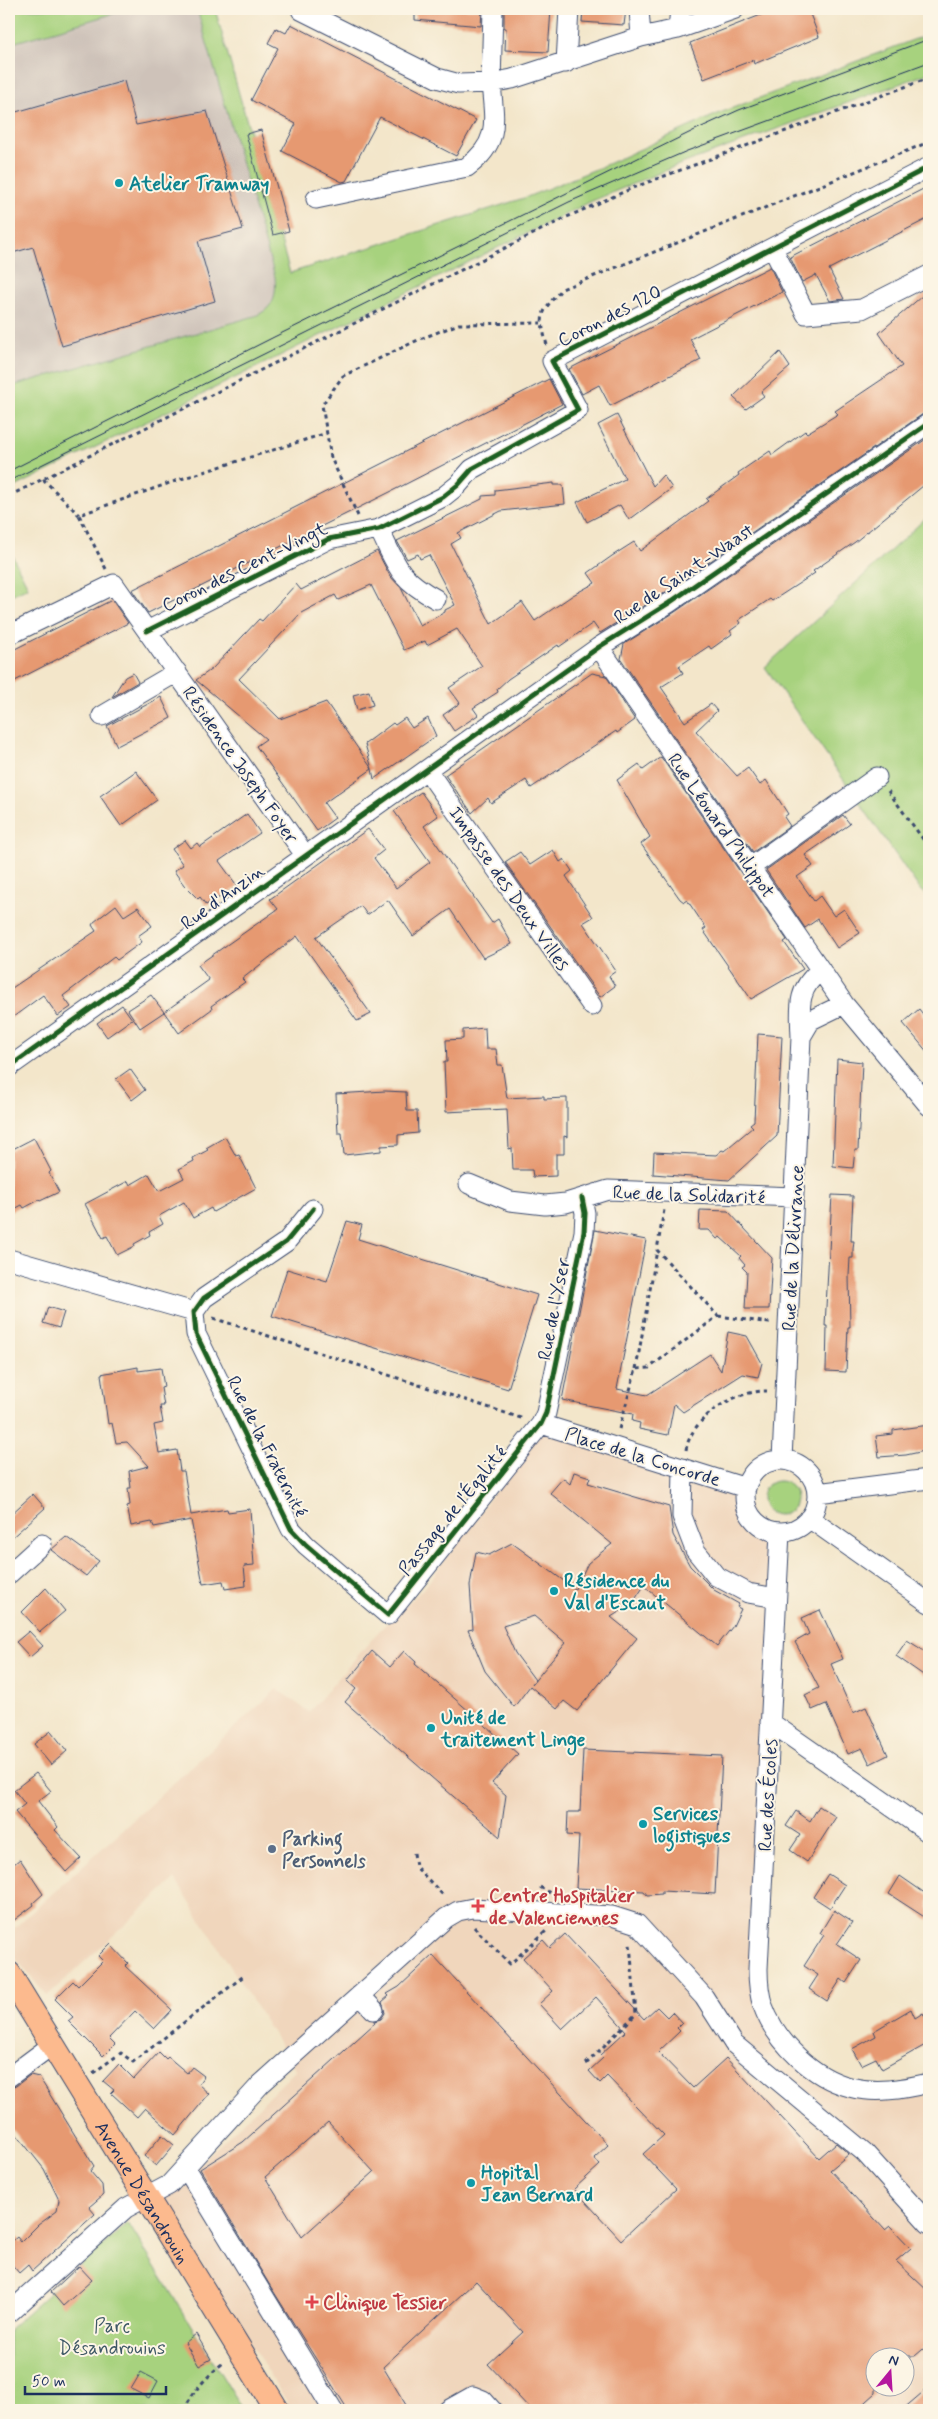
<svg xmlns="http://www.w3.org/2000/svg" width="938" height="2419" viewBox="0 0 938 2419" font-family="Mynerve,sans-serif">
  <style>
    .built { fill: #f0d6bc; fill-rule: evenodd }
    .industrial { fill: #cec2b9 }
    .green { fill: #a7d27e; stroke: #61806e }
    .building { fill: #e69971; fill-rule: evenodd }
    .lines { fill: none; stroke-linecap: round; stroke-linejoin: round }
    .minor-casing { stroke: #3b4a6e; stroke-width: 21 }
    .major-casing { stroke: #3b4a6e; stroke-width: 26 }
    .path { stroke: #3b4a6e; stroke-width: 3; stroke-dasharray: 4 4; stroke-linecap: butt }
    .minor { stroke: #fff; stroke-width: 19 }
    .major { stroke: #fcba8e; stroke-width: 24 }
    .tram { stroke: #1b2f5e; stroke-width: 1 }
    .cycleway-casing { stroke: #fcf5e5; stroke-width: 8 }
    .cycleway { stroke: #1b5e20; stroke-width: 5 }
    .culture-dot { fill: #0f9aa8; stroke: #fcf5e5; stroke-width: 2 }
    .service-dot { fill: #5c6f8a; stroke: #fcf5e5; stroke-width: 2 }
    .health-dot { fill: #e0444e; stroke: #fcf5e5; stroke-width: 2 }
    .labels { text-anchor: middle; stroke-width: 4; stroke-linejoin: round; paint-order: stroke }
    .culture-label { font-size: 19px; font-weight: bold; fill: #0d838f; stroke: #fcf5e5; text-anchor: start }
    .street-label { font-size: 19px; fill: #1b2f5e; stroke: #fcf5e5 }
    .service-label { font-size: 19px; font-weight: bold; fill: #4e5e75; stroke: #fcf5e5; text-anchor: start }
    .health-label { font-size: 19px; font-weight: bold; fill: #be3a42; stroke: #fcf5e5; text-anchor: start }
    .park-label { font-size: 19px; fill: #3e5866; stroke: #fcf5e5 }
  </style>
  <rect width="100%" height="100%" fill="#fcf5e5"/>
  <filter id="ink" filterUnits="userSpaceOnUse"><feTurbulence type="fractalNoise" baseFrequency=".02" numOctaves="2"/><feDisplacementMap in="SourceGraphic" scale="10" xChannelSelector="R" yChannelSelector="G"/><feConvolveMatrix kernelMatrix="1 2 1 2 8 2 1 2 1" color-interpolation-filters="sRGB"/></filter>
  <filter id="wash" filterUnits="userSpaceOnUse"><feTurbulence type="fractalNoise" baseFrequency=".0096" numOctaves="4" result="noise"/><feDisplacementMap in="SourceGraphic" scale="20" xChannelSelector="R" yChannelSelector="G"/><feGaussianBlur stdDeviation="1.12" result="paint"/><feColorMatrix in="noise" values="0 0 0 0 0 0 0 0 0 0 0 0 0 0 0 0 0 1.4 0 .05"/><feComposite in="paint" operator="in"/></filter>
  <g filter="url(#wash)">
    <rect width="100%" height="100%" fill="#f3e6ca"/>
    <!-- built -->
    <path class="built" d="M540,1431L744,1490L752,1517L777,1535L762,2011L791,2051L867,2096L890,2102L929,2095V2410H292L162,2201L296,2070L175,1879L47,1996L9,1951V1933L277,1689L309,1712L379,1631L425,1587ZM876,2356H906V2386H876Z"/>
    <!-- industrial -->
    <path class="industrial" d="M129,9H215L301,316L9,459V44Z"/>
    <!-- green -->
    <path class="green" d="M9,9H129L9,44Z
      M197,9H215L290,273L527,197L601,167L722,112L929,34V73L676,166L592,201L9,490V387L255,316C273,309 277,296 275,277Z
      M929,515V895L921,891L765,667Z
      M11,553L28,587L9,596V554Z
      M762 1498a17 17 0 1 1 34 0a17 17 0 1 1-34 0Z
      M128,2223L243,2410H9V2329Z"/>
    <g id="blocks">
      <!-- building -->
      <path class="building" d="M415,9H482L481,26L415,20Z
        M504,9H551L548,52L505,50L506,28H504Z
        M583,9H626L624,25L582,22Z
        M776,9H808L819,37L754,64L753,60L704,79L690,43Z
        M291,24L476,120L456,156L380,117L346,181L342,182L282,151L296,124L251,100L278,48L268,43L276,28L286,33Z
        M124,81L136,125L207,111L243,229L198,241L215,301L62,346L33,247L9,254V114Z
        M261,130L289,231L273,235L246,134Z
        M929,186V218L829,269L844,299L830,301L816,275L802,282L790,257Z
        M770,267L782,292L690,339L701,360L610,406L599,385L582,394L569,369Z
        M929,290V412L923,414L663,594L600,633L593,623L559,647L558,645L508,679L497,689L498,692L473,708L478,715L454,731L443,715L460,703L449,688L482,666L457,629L427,645L425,641L404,650L371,585L338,600L335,595L301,613L239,679L280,719L326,702L372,769L365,744L393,723L395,725L405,718L412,728L428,718L436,736L374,779L372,769L324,803L335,818L317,831L256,746L266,739L196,680L212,669L259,619L262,621L296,584L301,590L377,551L390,576L401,588L420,626L445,612V610L455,605L429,555L420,559L418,554L407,559L397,541L482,499V496L495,495V490L554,483V485H563L565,504L501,511L458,533L461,538L451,544L491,624L522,602L535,621L573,595L595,583L588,573L612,556L634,542L640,551L708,501L706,499L739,475L738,473L770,451L772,455L805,431L807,433L838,414L835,411L902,366L879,333Z
        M780,352L790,367L761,392L764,396L746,409L733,397Z
        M549,379L562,404L402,486L148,613L132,590Z
        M617,415L653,486L663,475L672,488L629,520L620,505L587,522L577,502L625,479L598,425Z
        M929,437V481L855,542L813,571L815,573L772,601L770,599L739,620L741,623L730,631L732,634L711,649L709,646L679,666L683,673L661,687L685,722L711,704L717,711L696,731L737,776L748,768L760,785L766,780L788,814L784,817L790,826L753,852L621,659L624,644L675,612Z
        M112,600L128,623L9,684V652Z
        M133,673L138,682L112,697L125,677Z
        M592,673L606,676L635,720L617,733L616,731L531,788L526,780L491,803L488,798L472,813L445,775Z
        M369,691L373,705L357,710L353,695Z
        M161,697L171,718L117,746L107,726Z
        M661,757L787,940L784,942L803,969L751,999L703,930L706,928L687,900L684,902L680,899L641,844L650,837L617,780L639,764L643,770Z
        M136,771L157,800L121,826L100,796Z
        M421,792L438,816L424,826L492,923L498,919L512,944L483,958L450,909L413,936L388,900L367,915L361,906L316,937L371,1014L357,1021L297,936L242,979L245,982L211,1006L212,1009L179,1033L164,1012L140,1028L128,1010L151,995L164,1012L209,980L198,965L278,909L270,899L368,829L384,850L374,858L396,888L430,862L394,811Z
        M247,814L260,833L219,861L238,887L206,905L200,897L198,899L184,885L174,871L183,865L172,849L185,840L191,848L197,843L200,847Z
        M843,815L850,824L805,855L813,866L797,877L814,901L820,896L834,916L844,909L860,933L837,948L818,919L805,928L766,870Z
        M553,850L560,862L564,859L572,871L566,876L593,917L583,923L616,971L609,976L615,986L600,997L505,862L520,852L530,865Z
        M116,905L124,916L138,907L152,926L138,936L142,942L117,960L114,957L63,996L71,1007L58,1016L43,995L9,1020V990L96,931L92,925L94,922Z
        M122,1005L132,1019L107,1037L97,1023Z
        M919,1009L929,1022V1054L903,1023Z
        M485,1028L486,1049H496L498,1065H502L507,1098L544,1096V1099L567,1098V1137L564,1136V1154H556V1176L533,1177L532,1170H513L512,1148L509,1149L507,1109L446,1112L444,1062H447L446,1040L463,1039V1030Z
        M758,1034L782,1036L777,1136L729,1180L653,1174L654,1152L716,1155L722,1150L724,1151L753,1127L750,1124L754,1121Z
        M837,1059L862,1062L858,1150H855L853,1168L833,1166Z
        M130,1069L145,1090L132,1100L116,1079Z
        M385,1091L406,1092L407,1111H417L418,1133L398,1135V1145L381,1146V1151L344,1155L342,1133H338L336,1094Z
        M225,1137L236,1156L239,1155L256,1188L213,1212L211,1208L193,1218L184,1202L159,1216L163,1224L149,1232L150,1235L134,1244L135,1246L117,1255L107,1236L103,1238L85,1204L128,1181L130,1185L149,1174L159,1191L184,1178L179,1169L194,1161L193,1158L208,1150L206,1148Z
        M34,1138L51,1171L49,1173L59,1192L40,1201L39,1200L24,1208L22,1205L9,1212V1151Z
        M832,1195L853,1196L851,1241H854L853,1249V1258H850L849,1276L850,1327H848L846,1372L826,1371L827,1326H825Z
        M700,1210L728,1211L772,1258L769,1309H745L747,1272L742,1267L745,1265L739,1258L741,1256L720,1237L717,1239L709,1230H699Z
        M347,1221L362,1225L358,1239L537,1295L508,1389L272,1316L287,1269L327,1281Z
        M595,1230L646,1240L617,1389L647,1395L710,1354L721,1371L728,1332L747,1336L762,1363L758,1377L743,1374L683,1412L674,1404L668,1435L639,1429L640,1423L632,1421L633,1414L562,1400Z
        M48,1307L64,1312L59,1328L43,1323Z
        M138,1367V1371L161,1368L164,1387L161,1388L164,1406H160L163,1423L154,1425L159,1453L177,1450L180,1471H184L191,1515L227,1509L228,1512L250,1509L254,1565L244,1566L246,1586L225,1589L223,1581L203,1584L191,1520L154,1527L152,1522L131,1526L127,1506L130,1505L128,1488H131L129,1471L149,1466L127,1442L116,1443L112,1423L108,1424L101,1374Z
        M929,1425V1450L906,1455L879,1457L876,1436L893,1434V1430Z
        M574,1472L590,1477L588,1483L669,1507L673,1535L690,1566L714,1590L739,1604L737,1607L741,1609L733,1626L717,1646L644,1586L632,1604L611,1617L637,1638L577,1711L564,1701L557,1709L530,1686L514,1707L485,1671L468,1630L473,1629L470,1585L476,1552L489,1555L512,1543L575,1589L588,1563L612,1544L550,1493L563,1478L570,1484ZM534,1616L566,1643L532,1684L535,1680L515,1653L503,1626Z
        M33,1494L45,1508L9,1540V1516Z
        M66,1537L99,1561L86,1576L51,1550Z
        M46,1588L65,1611L40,1632L22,1612Z
        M820,1610L843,1659L831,1664L853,1713L866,1707L888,1755L870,1764L862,1748L848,1754L826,1704L812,1710L805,1695L819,1688L795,1642L809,1634L802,1618Z
        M29,1631L43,1646L30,1657L16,1642Z
        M907,1640L929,1654V1679L896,1656Z
        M372,1651L390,1667L404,1651L416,1662L415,1664L518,1754L492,1783L506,1795L500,1837L345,1702L356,1689L347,1681Z
        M51,1731L67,1751L51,1765L34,1744Z
        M583,1750L722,1756L715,1894L662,1891V1894L647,1895L644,1891L576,1888L579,1836L567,1835L568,1812H580Z
        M36,1773L51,1791L38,1801L58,1827L55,1830L81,1858L66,1872L15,1812L25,1804L14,1790Z
        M819,1806L836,1817L807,1862L790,1850L800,1835L786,1826L796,1811L810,1821Z
        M20,1859L43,1894L33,1903L34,1905L9,1924V1868Z
        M828,1874L845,1885L830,1908L813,1897Z
        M900,1876L929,1896V1920L889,1894Z
        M834,1910L852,1922L837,1944L861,1960L846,1983L841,1979L827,2001L809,1989L818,1975L804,1966L824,1935L820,1933Z
        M565,1934L644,2019L657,2007L667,2017L672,2012L682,2023L677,2028L680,2031L658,2052L693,2088L726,2058L819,2158L836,2143L849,2154L830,2170L885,2230L890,2226L911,2248L896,2261L929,2292V2344L915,2356H876V2393L857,2410H531L488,2364L523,2332L476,2281L383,2367L409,2410H348L272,2289L200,2169L243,2142L375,2023L374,2021L381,2019L385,2013L382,2002L389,1996L387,1994L399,1987L433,1955L608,2145L594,2158L600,2165L574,2189L621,2240L676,2189L643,2154L664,2135L607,2076L600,2083L589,2071L603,2058L600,2055L626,2031L596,1997L562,2029L539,2004L553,1991L523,1958L543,1940L550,1948ZM328,2122L374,2172L302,2237L265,2177Z
        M110,1944L128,1963L125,1966L172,2010L154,2029L135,2011L109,2038L115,2044L103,2056L68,2021L73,2017L55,1999L73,1981L78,1986L103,1961L98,1956Z
        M911,2009L915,2018L923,2013L925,2017L929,2014V2043L882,2069L876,2058L861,2065L852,2049L876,2036L874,2031Z
        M159,2052L166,2059L168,2057L187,2073L192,2067L204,2076L198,2084L209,2094L175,2135L145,2108L137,2117L111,2093L114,2090L103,2081L119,2064L134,2079Z
        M30,2075L39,2077L94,2166L90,2171L102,2185L103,2195L89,2207L95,2214L32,2271L28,2265L19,2273L9,2261V2244L17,2237L21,2242L38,2225L57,2211L59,2200L44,2169L9,2125V2088L16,2086Z
        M162,2135L174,2145L156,2166L144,2156Z
        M79,2266L92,2280L63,2306L51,2292Z
        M196,2334L211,2359L199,2366L185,2343Z
        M141,2372L158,2381L149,2398L131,2389Z
        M929,2387V2410H902Z"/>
    </g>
  </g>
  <g filter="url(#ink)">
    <use href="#blocks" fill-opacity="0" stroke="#3b4a6e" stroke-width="1"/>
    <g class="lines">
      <!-- minor casing -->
      <g class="minor-casing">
        <path id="minor" d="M493,9L491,83L512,79L641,37L639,9
          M301,10L437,78L459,84L491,83C494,120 501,142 467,167L316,199
          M678,29L735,9
          M641,37L678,29L680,9
          M566,63L569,9
          M773,249L806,314L862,309L929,275
          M379,529C397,566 398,578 436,599
          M147,631L329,539L379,529L443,497L458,485L472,469L578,410L552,361L929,167
          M9,635L114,584L305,855
          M599,647L844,1004L929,1106
          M102,716L177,672
          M427,770L592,1006
          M751,867L877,777
          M801,1037L811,1020L844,1004
          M9,1067L599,647L669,603L929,423
          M469,1184L510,1201L545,1205L566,1203L608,1190L794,1197
          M313,1209L286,1242L204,1298L194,1312L196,1334L291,1529L306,1545L388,1615L541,1424L546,1413L584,1232L585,1213L582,1198
          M9,1259L194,1312
          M541,1424L746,1488
          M782,1460L801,1037C800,1009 796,989 821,970
          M745 1496a36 36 0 1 1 72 0a36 36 0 1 1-72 0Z
          M683,1468L682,1516L695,1550L716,1576L748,1593L776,1598
          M817,1493L929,1479
          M809,1518L929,1603
          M780,1532L758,1969C758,1981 759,1994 763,2006C776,2042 813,2078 850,2087C876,2094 903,2089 929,2083
          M9,1574L42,1544
          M770,1722L929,1833
          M360,1995L374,2010
          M9,2077L52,2045
          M186,2168L333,2410
          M9,2313L126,2208L169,2185L261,2084L446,1918L458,1911L473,1908L612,1916L637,1924L704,1997L734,2044L864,2152L929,2224
          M448,2410L473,2396L483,2400L492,2410"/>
      </g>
      <!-- major casing -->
      <g class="major-casing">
        <g id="major">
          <path id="s1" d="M9,1974L277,2410"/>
        </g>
      </g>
      <!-- path -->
      <path class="path" d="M547,345C538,314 541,312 562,289L929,142
        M43,479L79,515
        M9,496L567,217L635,187L929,78
        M358,516L331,458L322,405L343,376L420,339L459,324L541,323
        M106,569L79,515L181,479L327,433
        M888,791L923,839L929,843
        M718,1316L770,1323
        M213,1318L524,1419
        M636,1369L657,1250
        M619,1429L636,1369L649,1368L718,1316L657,1250L664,1210
        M686,1450C691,1418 735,1390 767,1391
        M414,1853L416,1867L445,1897
        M540,1887L550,1893
        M474,1927L510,1964L546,1931
        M586,2064L636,2014L630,1944
        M93,2073L121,2053L133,2062L245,1975
        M184,2410C193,2390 207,2377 223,2363"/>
      <!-- minor -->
      <use href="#minor" class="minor"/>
      <!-- major -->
      <use href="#major" class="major"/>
      <!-- tram -->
      <path class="tram" d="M9,471L274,337L695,130L739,110L929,39
        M9,481L569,202L687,151L929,62"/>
      <!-- cycleway casing -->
      <g class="cycleway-casing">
        <path id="cycleway" d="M147,631L329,539L379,529L443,497L458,485L472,469L578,410L552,361L929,167
          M9,1067L599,647L669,603L929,423
          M313,1209L286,1242L204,1298L194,1312L196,1334L291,1529L306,1545L388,1615L541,1424L546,1413L584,1232L585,1213L582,1198"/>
      </g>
      <!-- cycleway -->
      <use href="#cycleway" class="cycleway"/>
    </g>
  </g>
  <!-- markers -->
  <g class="culture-dot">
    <circle cx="119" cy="183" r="5"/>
    <circle cx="554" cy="1591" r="5"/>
    <circle cx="431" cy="1728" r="5"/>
    <circle cx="643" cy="1824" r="5"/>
    <circle cx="471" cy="2183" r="5"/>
  </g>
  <circle class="service-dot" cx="272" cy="1849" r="5"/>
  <g class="health-dot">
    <path d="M475.5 1898.5h5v5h5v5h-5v5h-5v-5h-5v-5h5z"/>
    <path d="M309.5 2294.5h5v5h5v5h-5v5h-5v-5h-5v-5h5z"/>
  </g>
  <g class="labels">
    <!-- culture labels -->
    <g class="culture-label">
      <text x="129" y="190">Atelier Tramway</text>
      <text x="564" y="1587">Résidence du<tspan x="564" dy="22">Val d'Escaut</tspan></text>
      <text x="441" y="1724">Unité de<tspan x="441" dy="22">traitement Linge</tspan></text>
      <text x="653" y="1820">Services<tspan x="653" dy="22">logistiques</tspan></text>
      <text x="481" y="2179">Hopital<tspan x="481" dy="22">Jean Bernard</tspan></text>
    </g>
    <!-- street labels -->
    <g class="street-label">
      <text transform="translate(609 315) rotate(-27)" y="7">Coron des 120</text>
      <text transform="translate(244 566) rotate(-26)" y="7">Coron des Cent-Vingt</text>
      <text transform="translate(683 573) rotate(-34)" y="7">Rue de Saint-Waast</text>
      <text transform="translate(241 764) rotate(55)" y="7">Résidence Joseph Foyer</text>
      <text transform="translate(722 825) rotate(55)" y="7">Rue Léonard Philippot</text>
      <text transform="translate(510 888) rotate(55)" y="7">Impasse des Deux Villes</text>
      <text transform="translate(222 896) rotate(-36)" y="7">Rue d'Anzin</text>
      <text transform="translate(689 1194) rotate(2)" y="7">Rue de la Solidarité</text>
      <text transform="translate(792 1248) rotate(-87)" y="7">Rue de la Délivrance</text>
      <text transform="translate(553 1309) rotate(-79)" y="7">Rue de l'Yser</text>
      <text transform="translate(268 1446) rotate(63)" y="7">Rue de la Fraternité</text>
      <text transform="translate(643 1456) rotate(17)" y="7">Place de la Concorde</text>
      <text transform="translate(452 1510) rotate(-51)" y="7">Passage de l'Égalité</text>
      <text transform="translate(767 1795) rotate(-87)" y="7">Rue des Écoles</text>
      <text dy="7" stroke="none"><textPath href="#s1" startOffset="256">Avenue Désandrouin</textPath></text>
    </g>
    <!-- service labels -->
    <g class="service-label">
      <text x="282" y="1845">Parking<tspan x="282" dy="22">Personnels</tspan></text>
    </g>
    <!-- health labels -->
    <g class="health-label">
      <text x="489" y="1902">Centre Hospitalier<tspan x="489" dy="22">de Valenciennes</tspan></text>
      <text x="323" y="2309">Clinique Tessier</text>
    </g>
    <!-- park labels -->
    <g class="park-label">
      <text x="112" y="2332">Parc<tspan x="112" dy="22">Désandrouins</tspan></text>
    </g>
  </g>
  <!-- margin -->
  <rect width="938" height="2419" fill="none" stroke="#fcf5e5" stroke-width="30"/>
  <!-- north arrow -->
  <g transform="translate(890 2372) rotate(18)"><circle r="24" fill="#fcf5e5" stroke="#a2a6af"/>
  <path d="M0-4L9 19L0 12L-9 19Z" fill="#b5179e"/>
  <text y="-8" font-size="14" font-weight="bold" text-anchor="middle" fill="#1b2f5e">N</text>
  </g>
  <!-- scale -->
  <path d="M25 2386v8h141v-8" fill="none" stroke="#1b2f5e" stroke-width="2.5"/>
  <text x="32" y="2386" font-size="15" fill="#1b2f5e" stroke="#fcf5e5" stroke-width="4" paint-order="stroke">50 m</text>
</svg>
